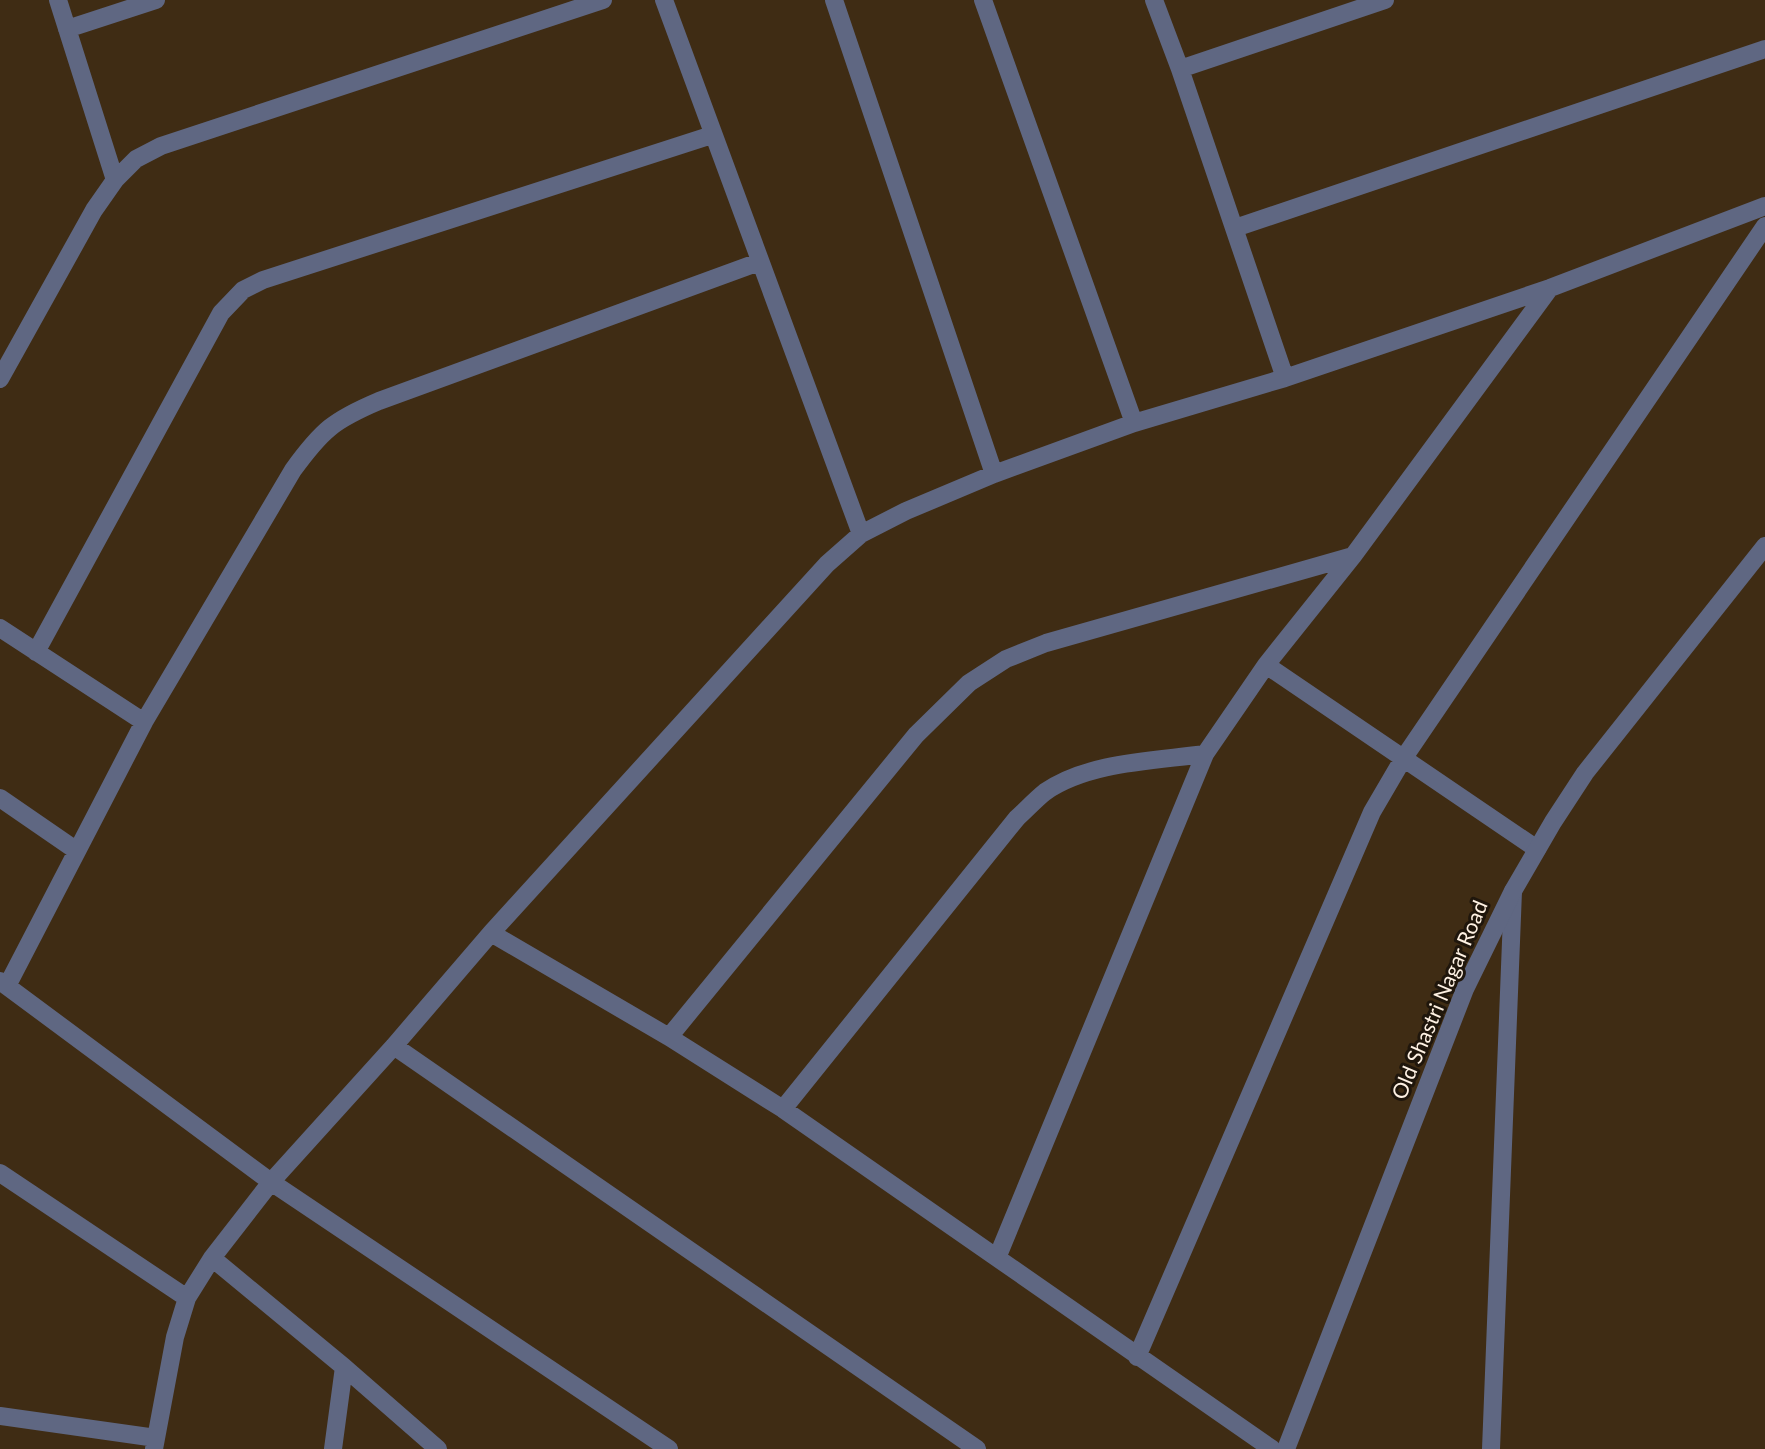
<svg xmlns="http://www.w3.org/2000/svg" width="1765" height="1449" viewBox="0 0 1765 1449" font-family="Lato,sans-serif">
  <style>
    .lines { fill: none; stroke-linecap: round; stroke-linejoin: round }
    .minor { stroke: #5f6782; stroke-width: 18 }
    .tertiary { stroke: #5f6782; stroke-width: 18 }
    .labels { text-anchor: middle; stroke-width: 6; stroke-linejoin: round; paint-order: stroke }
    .street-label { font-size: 21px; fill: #fef1e3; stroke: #1f160c }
  </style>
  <rect width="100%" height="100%" fill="#3f2c14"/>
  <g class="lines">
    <!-- minor -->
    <path class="minor" d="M58,0L115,180
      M664,0L861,534
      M834,0L994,474
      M983,0L1134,423
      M1154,0L1180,69
      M67,29L156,0
      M1235,228L1765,49
      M1285,378L1180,69L1385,0
      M0,379L94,210L115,180L136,159L161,146L603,0
      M0,628L144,722
      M36,652L221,313L243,290L263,280L712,135
      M1266,665L1537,849
      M0,798L77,851
      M491,933L669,1037L783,1109L1272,1449
      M0,981L271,1182L669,1449
      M7,986L144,722L293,470C322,430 334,420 379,401L759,262
      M669,1037L916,735L969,683L1006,659L1046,643L1353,556
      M394,1046L977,1449
      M783,1109L1017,818C1026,810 1035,800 1045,792C1088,762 1154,761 1205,754
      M0,1173L187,1298
      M212,1258L344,1367L438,1449
      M997,1258L1205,754L1266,665L1353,556L1550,288
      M1137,1357L1372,812L1403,759L1765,226
      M0,1416L156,1438
      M154,1449L175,1337L187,1298L212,1258L271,1182L394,1046L491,933L827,564L861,534L906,511L994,474L1134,423L1285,378L1550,288L1765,206
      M333,1449L344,1367
      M1491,1449L1513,891"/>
    <!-- tertiary -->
    <path class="tertiary" d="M1286,1449L1465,989L1513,891L1553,822L1585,773L1765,546"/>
  </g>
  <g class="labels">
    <!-- street labels -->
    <g class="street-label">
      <text transform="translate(1440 1000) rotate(-67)" y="7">Old Shastri Nagar Road</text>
    </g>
  </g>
</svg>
